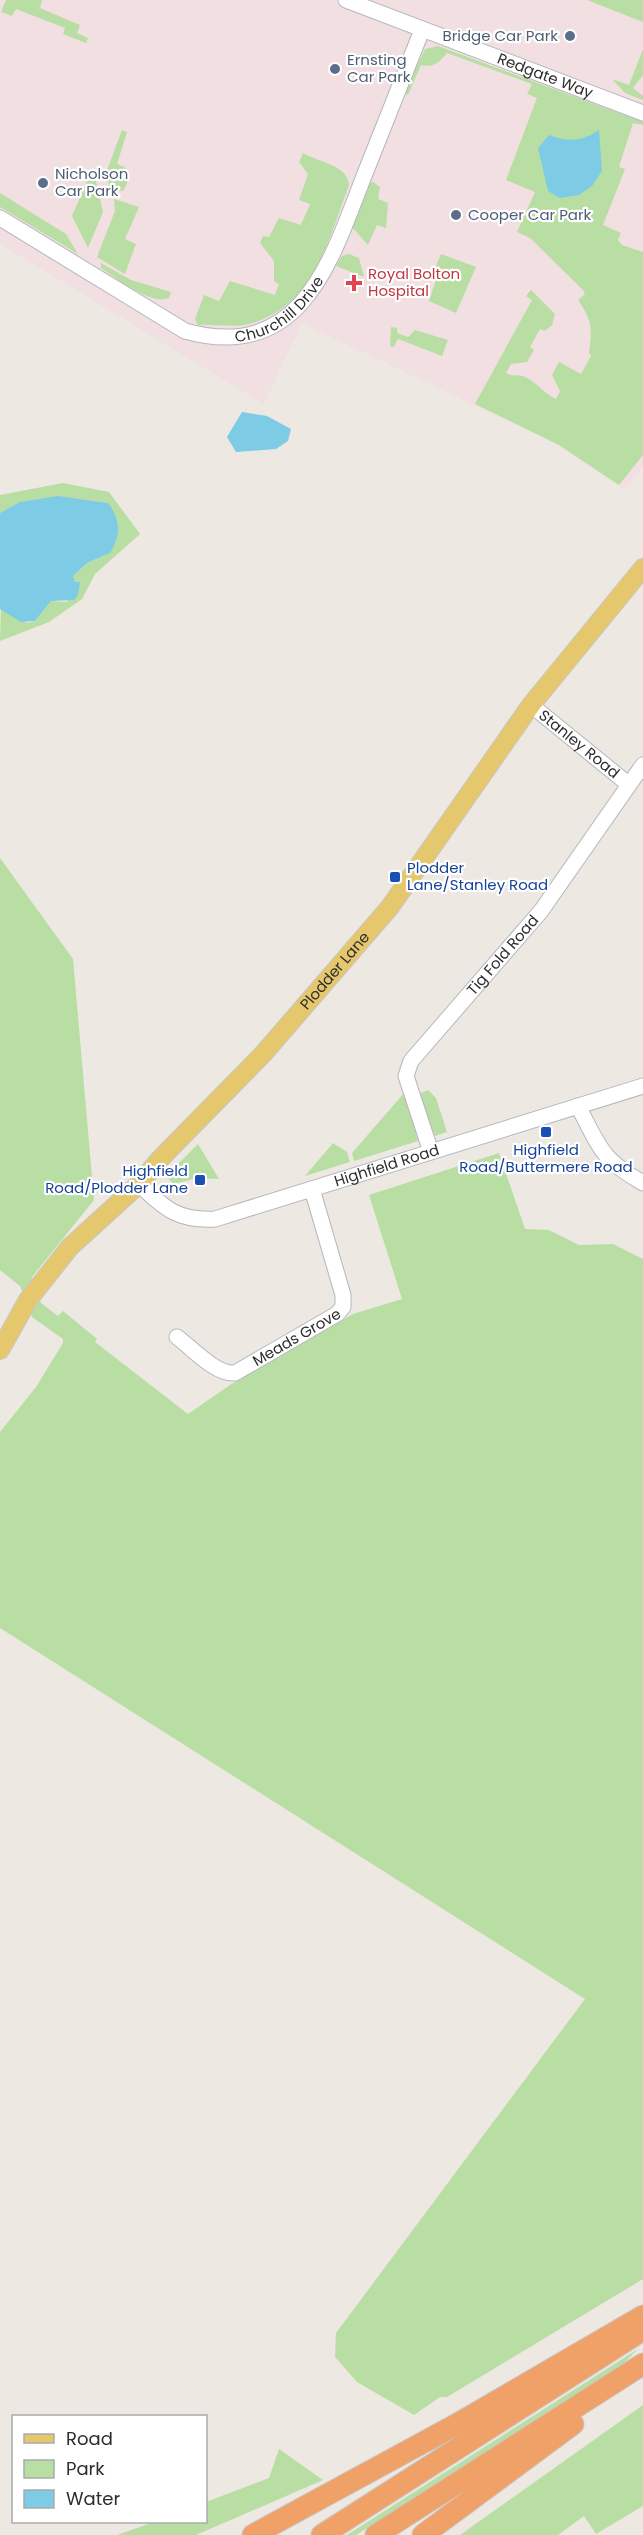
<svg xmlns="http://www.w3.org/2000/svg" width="643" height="2535" viewBox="0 0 643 2535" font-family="Poppins,sans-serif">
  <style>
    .medical { fill: #f2dfe1 }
    .green { fill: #b8dea3 }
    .water { fill: #7ecbe5 }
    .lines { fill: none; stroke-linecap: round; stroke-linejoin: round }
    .minor-casing { stroke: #b4b7bf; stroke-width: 17 }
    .major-casing { stroke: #c8c8c8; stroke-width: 20 }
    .highway-casing { stroke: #c8c8c8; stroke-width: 23 }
    .minor { stroke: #fff; stroke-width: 15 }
    .major { stroke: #e5c76e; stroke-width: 18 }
    .highway { stroke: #f0a168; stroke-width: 21 }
    .service-dot { fill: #5c6f8a; stroke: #fff; stroke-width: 2 }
    .health-dot { fill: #e0444e; stroke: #fff; stroke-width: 2 }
    .transit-dot { fill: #1a4fb4; stroke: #fff; stroke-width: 2 }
    .labels { text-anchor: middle; stroke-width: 4.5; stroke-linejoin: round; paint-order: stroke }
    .service-label { font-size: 15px; fill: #4e5e75; stroke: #fff; text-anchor: start }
    .street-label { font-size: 15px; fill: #2d2d2d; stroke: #fff }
    .health-label { font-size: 15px; fill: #be3a42; stroke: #fff; text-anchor: start }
    .transit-label { font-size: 15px; fill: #164399; stroke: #fff; text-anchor: start }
  </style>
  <rect width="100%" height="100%" fill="#ede8e1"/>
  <!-- medical -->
  <path class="medical" d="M0,0H643V467L624,489L558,445L302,323L264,404L0,244Z"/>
  <!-- green -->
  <path class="green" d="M6,0H42L40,8L80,25L77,33L88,38L86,43L63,34L65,28L16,9L12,16L1,12Z
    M587,0H643V22Z
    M438,46L643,122V125L633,123L619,167L625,169L603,225L621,233L618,240L622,245L643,252V455L619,485L559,445L475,404L532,300L526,296L531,290L555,314L552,325L545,331L540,329L530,347L534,350L527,362L511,364L506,373C513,377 518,374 525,377C538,383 544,394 556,399L560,391L552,375L559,362L581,374L591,356L589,353C592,329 593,322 578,300L585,294L583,290L530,238L517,232L535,192L506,180L537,98L527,94L532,84L447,53C440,62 433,68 421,65L408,95L404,93L425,49Z
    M643,49V75L633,88L643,96V100L625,93L612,79L629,85Z
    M122,130L127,132L117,164L126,168L129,179L123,191L110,189L106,173Z
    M303,153C318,162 348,165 349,185C328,241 314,306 249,324C232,328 215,324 198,325L195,319L204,295L219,301L230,281L275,295L279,284L274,281V261L260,243L263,236L269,237L279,218L301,225L310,204L299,200L308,174L299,162Z
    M91,172L94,173L103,212L88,248L72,216Z
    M373,182L380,187L378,199L388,203L386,228L377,225L368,245L352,227L369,183Z
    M0,193L66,234L78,254L0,207Z
    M114,199L139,207L125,239L136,244L125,274L97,257L115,211Z
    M349,254L359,258L364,277L336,266L342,256Z
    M441,254L476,267L456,313L429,301L436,280L431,278Z
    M101,263L131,280L171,292L169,298C152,306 116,278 101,268Z
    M391,327L397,328V333L408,337L415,330L448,340L442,356L398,339L394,347L390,346Z
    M63,483L109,492L140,534L95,574L82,599L49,622L0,641L1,608L27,623L35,621L51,601L67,602L79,582L75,583L73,576L87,563L110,553L108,503C66,497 39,493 0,513V495Z
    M0,858L73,959L94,1200L32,1277L41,1303L58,1316L63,1311L97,1339L95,1342L188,1414L230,1385L353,1314L402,1299L369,1195L499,1153L525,1229L549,1230L579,1245L613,1244L643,1259V2279L447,2397H440L414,2415L357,2382L335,2357L336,2333L585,1999L0,1628V1432L36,1387L63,1343V1339L32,1317L20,1286L0,1270Z
    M428,1090L436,1098L447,1132L435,1136L419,1094Z
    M405,1092L418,1141L354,1161L352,1153Z
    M333,1143L347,1152L350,1162L305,1176Z
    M198,1144L219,1179L198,1178L173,1184L166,1176Z
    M638,2349L621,2366L356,2535H347Z
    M643,2405V2506L596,2534L584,2516L558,2535H460Z
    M279,2449L323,2480L196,2535H117L154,2522H206V2502L269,2478Z"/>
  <!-- water -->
  <path class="water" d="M599,130L602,171L592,186L579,195L560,198L548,191L538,148L549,135C569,142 581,142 599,130Z
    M242,412L267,416L291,429L288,441L276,449L236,452L227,437Z
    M58,496L108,503C121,520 121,535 110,553L87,563L73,576L75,582H80L78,595L74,600L51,601L35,621L21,622L0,609V513L20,502Z"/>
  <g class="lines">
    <!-- minor casing -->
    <g class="minor-casing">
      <g id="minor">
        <path id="s1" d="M346,0L643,113"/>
        <path id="s2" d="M0,218L185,331C304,364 332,257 366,171C385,124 403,77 422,30"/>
        <path id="s3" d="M531,705L628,784"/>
        <path d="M578,1106C600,1148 601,1159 643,1183"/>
        <path id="s4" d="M431,1152L406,1076L411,1061L541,911L643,765"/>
        <path id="s5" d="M139,1184C165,1209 178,1221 215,1219L643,1086"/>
        <path id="s6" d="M177,1337C192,1348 216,1375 235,1373L337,1314L343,1307V1295L312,1189"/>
      </g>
    </g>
    <!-- major casing -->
    <g class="major-casing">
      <g id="major">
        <path id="s7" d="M0,1350L28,1300L70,1247L139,1184L160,1159L264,1053L390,907L531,705L643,568"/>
      </g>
    </g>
    <!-- highway casing -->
    <g class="highway-casing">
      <path id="highway" d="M253,2535L459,2423L643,2316
        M322,2535L635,2335
        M376,2535L643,2364
        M423,2535L573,2424"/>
    </g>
    <!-- minor -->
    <use href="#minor" class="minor"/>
    <!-- major -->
    <use href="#major" class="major"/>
    <!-- highway -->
    <use href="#highway" class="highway"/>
  </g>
  <!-- markers -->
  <g class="service-dot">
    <circle cx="570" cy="36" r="6"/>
    <circle cx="335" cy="69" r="6"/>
    <circle cx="43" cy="183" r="6"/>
    <circle cx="456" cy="215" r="6"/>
  </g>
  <path class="health-dot" d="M351 274h6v6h6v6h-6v6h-6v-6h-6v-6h6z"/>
  <g class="transit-dot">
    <rect x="389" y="871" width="12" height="12" rx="3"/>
    <rect x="540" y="1126" width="12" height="12" rx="3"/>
    <rect x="194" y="1174" width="12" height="12" rx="3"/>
  </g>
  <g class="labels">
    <!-- service labels -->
    <g class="service-label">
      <text x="558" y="41" text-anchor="end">Bridge Car Park</text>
      <text x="347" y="65">Ernsting<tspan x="347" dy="17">Car Park</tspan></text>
      <text x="55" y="179">Nicholson<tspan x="55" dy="17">Car Park</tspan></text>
      <text x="468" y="220">Cooper Car Park</text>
    </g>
    <!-- street labels -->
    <g class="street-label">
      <text dy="5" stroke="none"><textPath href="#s1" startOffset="213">Redgate Way</textPath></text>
      <text dy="5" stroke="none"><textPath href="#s2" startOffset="321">Churchill Drive</textPath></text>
      <text dy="5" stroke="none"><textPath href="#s3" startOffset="62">Stanley Road</textPath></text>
      <text dy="5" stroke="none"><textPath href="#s4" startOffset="236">Tig Fold Road</textPath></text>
      <text dy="5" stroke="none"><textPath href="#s7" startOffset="508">Plodder Lane</textPath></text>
      <text dy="5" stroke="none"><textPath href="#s5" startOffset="267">Highfield Road</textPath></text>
      <text dy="5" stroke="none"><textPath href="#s6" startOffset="141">Meads Grove</textPath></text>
    </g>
    <!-- health labels -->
    <g class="health-label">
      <text x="368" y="279">Royal Bolton<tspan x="368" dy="17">Hospital</tspan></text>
    </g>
    <!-- transit labels -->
    <g class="transit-label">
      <text x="407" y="873">Plodder<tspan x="407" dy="17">Lane/Stanley Road</tspan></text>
      <text x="546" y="1155" text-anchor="middle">Highfield<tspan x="546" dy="17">Road/Buttermere Road</tspan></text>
      <text x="188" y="1176" text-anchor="end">Highfield<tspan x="188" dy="17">Road/Plodder Lane</tspan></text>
    </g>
  </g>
  <!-- legend -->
  <rect x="12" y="2415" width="195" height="108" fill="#ffffff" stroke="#ababab" stroke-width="1.5"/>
  <rect x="24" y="2434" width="30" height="9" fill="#e5c76e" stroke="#ababab" stroke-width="1.5"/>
  <text x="66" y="2445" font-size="18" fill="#2d2d2d">Road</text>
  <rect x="24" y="2460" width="30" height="18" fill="#b8dea3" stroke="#ababab" stroke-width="1.5"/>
  <text x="66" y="2475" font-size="18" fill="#2d2d2d">Park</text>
  <rect x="24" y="2490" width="30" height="18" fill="#7ecbe5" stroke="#ababab" stroke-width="1.5"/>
  <text x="66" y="2505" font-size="18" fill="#2d2d2d">Water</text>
</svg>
